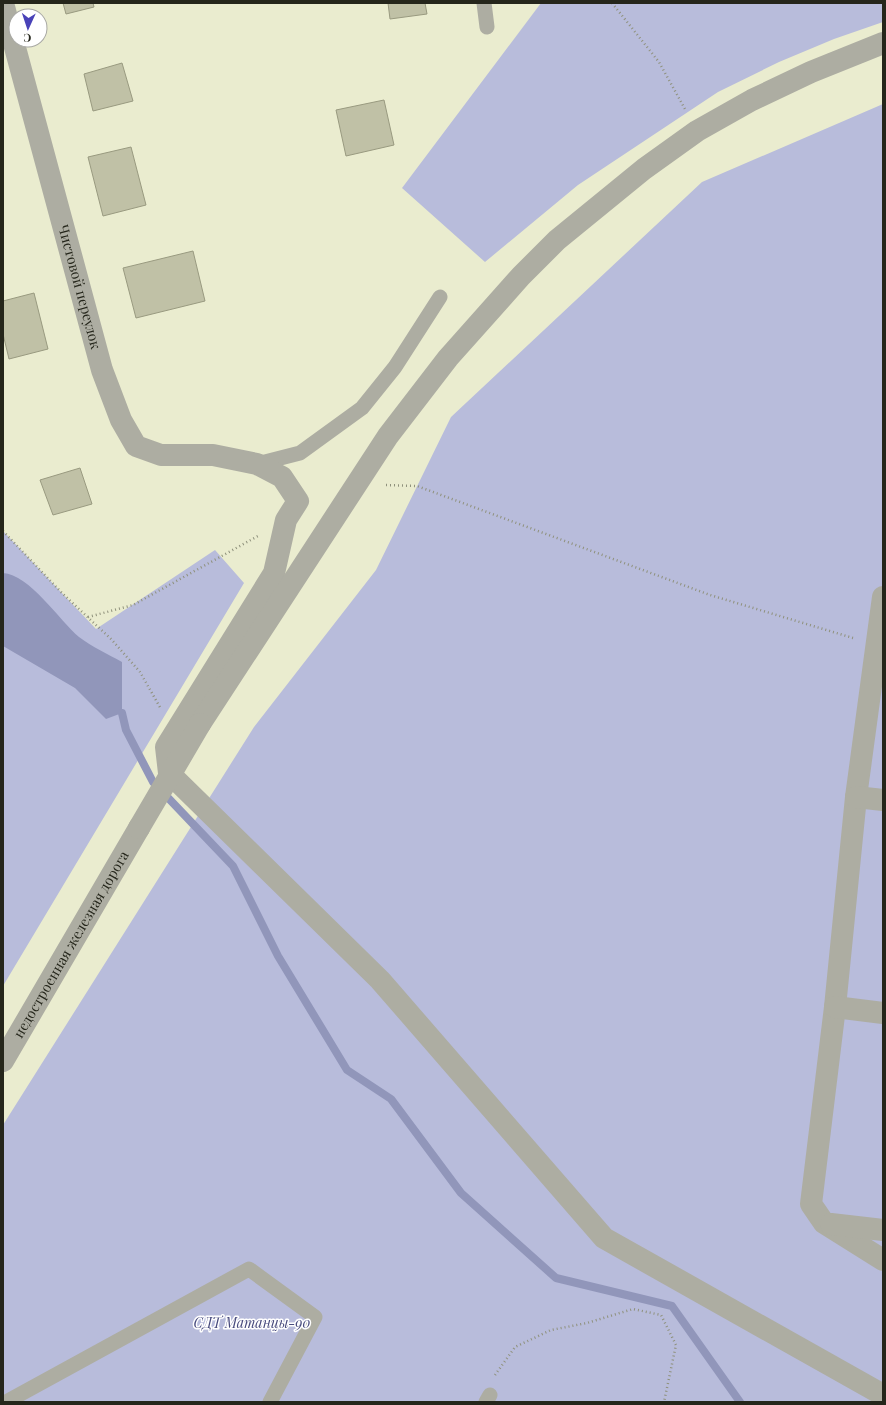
<svg xmlns="http://www.w3.org/2000/svg" width="886" height="1405" viewBox="0 0 886 1405" font-family="'Playfair Display',serif">
  <style>
    .green { fill: #b8bcdb }
    .water { fill: #9196ba }
    .lines { fill: none; stroke-linecap: round; stroke-linejoin: round }
    .stream { stroke: #9196ba; stroke-width: 8 }
    .building { fill: #c0c1a6; stroke: #999a80 }
    .path { stroke: #8f917c; stroke-width: 2.5; stroke-dasharray: 1 3; stroke-linecap: butt }
    .service { stroke: #adada2; stroke-width: 15 }
    .minor { stroke: #adada2; stroke-width: 22 }
    .minor-bridge { stroke: #adada2; stroke-width: 22 }
    .labels { text-anchor: middle; stroke-width: 3; stroke-linejoin: round; paint-order: stroke }
    .street-label { font-size: 14px; fill: #25261b; stroke: #fff }
    .park-label { font-size: 14px; font-style: italic; fill: #474a7d; stroke: #fff }
  </style>
  <rect width="100%" height="100%" fill="#eaeccf"/>
  <!-- green -->
  <path class="green" d="M541,3H883V22L834,39L779,62L718,92L578,185L485,262L402,188Z
    M883,104V1402H3V1125L254,727L376,570L451,417L702,182Z
    M3,531L96,629L215,550L244,583L3,986Z"/>
  <!-- water -->
  <path class="water" d="M3,573C29,574 60,621 79,637C92,647 108,654 122,662V713L106,719L75,688L3,646Z"/>
  <g class="lines">
    <!-- stream -->
    <path class="stream" d="M122,713L126,730L153,782L233,866L278,956L347,1070L391,1099L461,1193L556,1278L672,1306L740,1402"/>
  </g>
  <!-- building -->
  <path class="building" d="M63,3H93L94,7L66,14Z
    M388,3H425L427,14L390,19Z
    M122,63L133,101L93,111L84,74Z
    M384,100L394,145L346,156L336,110Z
    M131,147L146,205L103,216L88,157Z
    M193,251L205,301L136,318L123,268Z
    M34,293L48,349L9,359L3,334V301Z
    M80,468L92,504L53,515L40,480Z"/>
  <g class="lines">
    <!-- path -->
    <path class="path" d="M612,3L659,62L685,109
      M386,485L417,486L710,595L853,638
      M3,531L62,593L112,640L140,672L161,709
      M88,617L133,605L258,536
      M495,1375L515,1347L551,1330L587,1323L633,1309L661,1315L676,1345L664,1402"/>
    <!-- service -->
    <path class="service" d="M484,3L487,27
      M257,464L300,453L362,408L395,367L440,297
      M6,1402L249,1269L315,1317L270,1402
      M486,1402L490,1395"/>
    <!-- minor -->
    <g class="minor">
      <path id="s1" d="M3,3L102,370L121,420L136,446L161,455H213L257,464L282,477L298,501L286,520L274,573L166,747L169,773L380,980L604,1238L883,1395"/>
      <path d="M883,597L856,797L835,1007L811,1204L824,1223L883,1260"/>
      <path d="M200,724L388,436L448,358L521,276L557,240L644,169L697,131L752,100L811,72L883,43"/>
      <path d="M856,797L883,800"/>
      <path d="M835,1007L883,1013"/>
      <path id="s2" d="M3,1061L139,828"/>
      <path d="M831,1224L883,1230"/>
    </g>
    <!-- minor-bridge -->
    <path class="minor-bridge" d="M139,828L200,724"/>
  </g>
  <g class="labels">
    <!-- street labels -->
    <g class="street-label">
      <text dy="5" stroke="none"><textPath href="#s1" startOffset="294">Чистовой переулок</textPath></text>
      <text dy="5" stroke="none"><textPath href="#s2" startOffset="135">недостроенная железная дорога</textPath></text>
    </g>
    <!-- park labels -->
    <g class="park-label">
      <text x="252" y="1328">СДТ Матанцы-90</text>
    </g>
  </g>
  <!-- border -->
  <rect width="886" height="1405" fill="none" stroke="#25261b" stroke-width="8"/>
  <!-- north arrow -->
  <g transform="translate(28 28) rotate(183)"><circle r="19" fill="#ffffff" stroke="#a8a8a4"/>
  <path d="M0-3L7 15L0 10L-7 15Z" fill="#4942b8"/>
  <text y="-6" font-size="11" font-weight="bold" text-anchor="middle" fill="#25261b">С</text>
  </g>
</svg>
